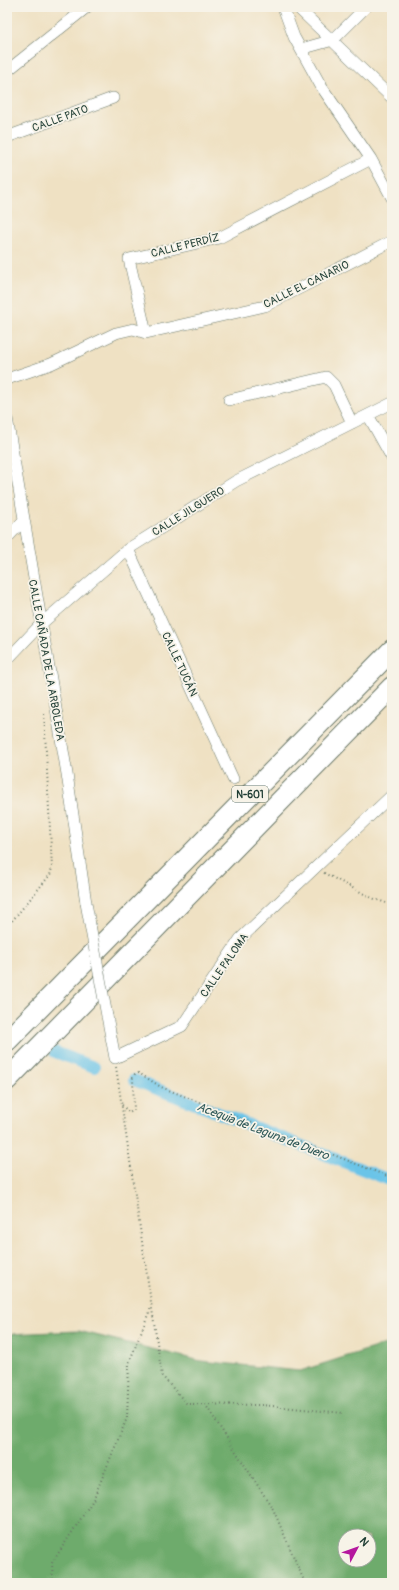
<svg xmlns="http://www.w3.org/2000/svg" width="399" height="1590" viewBox="0 0 399 1590" font-family="Pangolin,sans-serif">
  <style>
    .forest { fill: #6eab6c; stroke: #467450; fill-rule: evenodd }
    .lines { fill: none; stroke-linecap: round; stroke-linejoin: round }
    .canal { stroke: #6ac4e8; stroke-width: 12 }
    .minor-casing { stroke: #687666; stroke-width: 12 }
    .motorway-casing { stroke: #687666; stroke-width: 22 }
    .path { stroke: #687666; stroke-width: 2; stroke-dasharray: 1 3; stroke-linecap: butt }
    .minor { stroke: #fff; stroke-width: 11 }
    .motorway { stroke: #fff; stroke-width: 20 }
    .minor-bridge-casing { stroke: #687666; stroke-width: 12; stroke-linecap: butt }
    .minor-bridge { stroke: #fff; stroke-width: 11 }
    .labels { text-anchor: middle; stroke-width: 3.5; stroke-linejoin: round; paint-order: stroke }
    .shield { fill: #f7f3e8; stroke: #60746a; stroke-width: 1 }
    .shield-label { font-size: 10px; font-weight: bold; fill: #1f3d34 }
    .street-label { font-size: 11px; fill: #1f3d34; stroke: #f7f3e8 }
    .water-label { font-size: 12px; font-style: italic; fill: #2e5858; stroke: #f7f3e8 }
  </style>
  <rect width="100%" height="100%" fill="#f7f3e8"/>
  <filter id="ink" filterUnits="userSpaceOnUse"><feTurbulence type="fractalNoise" baseFrequency=".025" numOctaves="2"/><feDisplacementMap in="SourceGraphic" scale="8" xChannelSelector="R" yChannelSelector="G"/><feConvolveMatrix kernelMatrix="1 2 1 2 8 2 1 2 1" color-interpolation-filters="sRGB"/></filter>
  <filter id="wash" filterUnits="userSpaceOnUse"><feTurbulence type="fractalNoise" baseFrequency=".012" numOctaves="4" result="noise"/><feDisplacementMap in="SourceGraphic" scale="16" xChannelSelector="R" yChannelSelector="G"/><feGaussianBlur stdDeviation="0.9" result="paint"/><feColorMatrix in="noise" values="0 0 0 0 0 0 0 0 0 0 0 0 0 0 0 0 0 1.4 0 .05"/><feComposite in="paint" operator="in"/></filter>
  <g filter="url(#wash)">
    <rect width="100%" height="100%" fill="#efe1c3"/>
    <!-- forest -->
    <path class="forest" d="M79,1331L201,1361L300,1371L392,1342V1583H7V1334ZM345,1536H369V1560H345Z"/>
    <g class="lines">
      <!-- canal -->
      <path class="canal" d="M55,1052L94,1067
        M134,1080L392,1181"/>
    </g>
  </g>
  <g filter="url(#ink)">
    <g class="lines">
      <!-- minor casing -->
      <g class="minor-casing">
        <path id="minor" d="M283,7L294,37L321,86L371,159L392,198
          M297,7L392,98
          M301,49L333,40L366,7
          M7,71L87,7
          M7,137L113,98
          M146,333L129,259L219,238L371,159
          M146,333L265,306L392,241
          M7,379L51,364L116,333L133,329L146,333
          M229,400L326,377L334,385L352,423
          M368,415L392,458
          M7,418L67,774L86,903
          M7,538L24,520
          M128,549L233,779
          M7,660L41,624L128,549L236,481L392,403
          M107,1016L115,1058L182,1026L240,939L392,795"/>
      </g>
      <!-- motorway casing -->
      <g class="motorway-casing">
        <path id="motorway" d="M7,1041L392,650
          M7,1080L392,687"/>
      </g>
      <!-- path -->
      <path class="path" d="M324,873L372,898L392,905
        M7,927L50,875L52,868L44,712
        M116,1067L162,1376L187,1404L262,1405L343,1413
        M122,1105L129,1113L134,1110L133,1078L135,1074L139,1073L161,1087L392,1178
        M205,1404L273,1509L305,1583
        M53,1583L52,1563L93,1500L127,1418L129,1363L151,1307"/>
      <!-- minor -->
      <use href="#minor" class="minor"/>
      <!-- motorway -->
      <use href="#motorway" class="motorway"/>
      <!-- minor-bridge casing -->
      <g class="minor-bridge-casing">
        <path id="minor-bridge" d="M86,903L107,1016"/>
      </g>
      <!-- minor-bridge -->
      <use href="#minor-bridge" class="minor-bridge"/>
    </g>
  </g>
  <g class="labels">
    <!-- shield labels -->
    <rect class="shield" x="232" y="786" width="36" height="16" rx="3"/>
    <g class="shield-label">
      <text x="250" y="798">N-601</text>
    </g>
    <!-- street labels -->
    <g class="street-label">
      <text transform="translate(60 118) rotate(-20)" y="4">CALLE PATO</text>
      <text transform="translate(185 245) rotate(-14)" y="4">CALLE PERDÍZ</text>
      <text transform="translate(306 284) rotate(-26)" y="4">CALLE EL CANARIO</text>
      <text transform="translate(188 511) rotate(-32)" y="4">CALLE JILGUERO</text>
      <text transform="translate(47 660) rotate(80)" y="4">CALLE CAÑADA DE LA ARBOLEDA</text>
      <text transform="translate(180 664) rotate(65)" y="4">CALLE TUCÁN</text>
      <text transform="translate(224 965) rotate(-55)" y="4">CALLE PALOMA</text>
    </g>
    <!-- water labels -->
    <g class="water-label">
      <text transform="translate(263 1131) rotate(21)" y="4">Acequia de Laguna de Duero</text>
    </g>
  </g>
  <!-- margin -->
  <rect width="399" height="1590" fill="none" stroke="#f7f3e8" stroke-width="24"/>
  <!-- north arrow -->
  <g transform="translate(357 1548) rotate(49)"><circle r="19" fill="#f7f3e8" stroke="#a1aaa0"/>
  <path d="M0-3L7 15L0 10L-7 15Z" fill="#b5179e"/>
  <text y="-6" font-size="11" font-weight="bold" text-anchor="middle" fill="#1f3d34">N</text>
  </g>
</svg>
